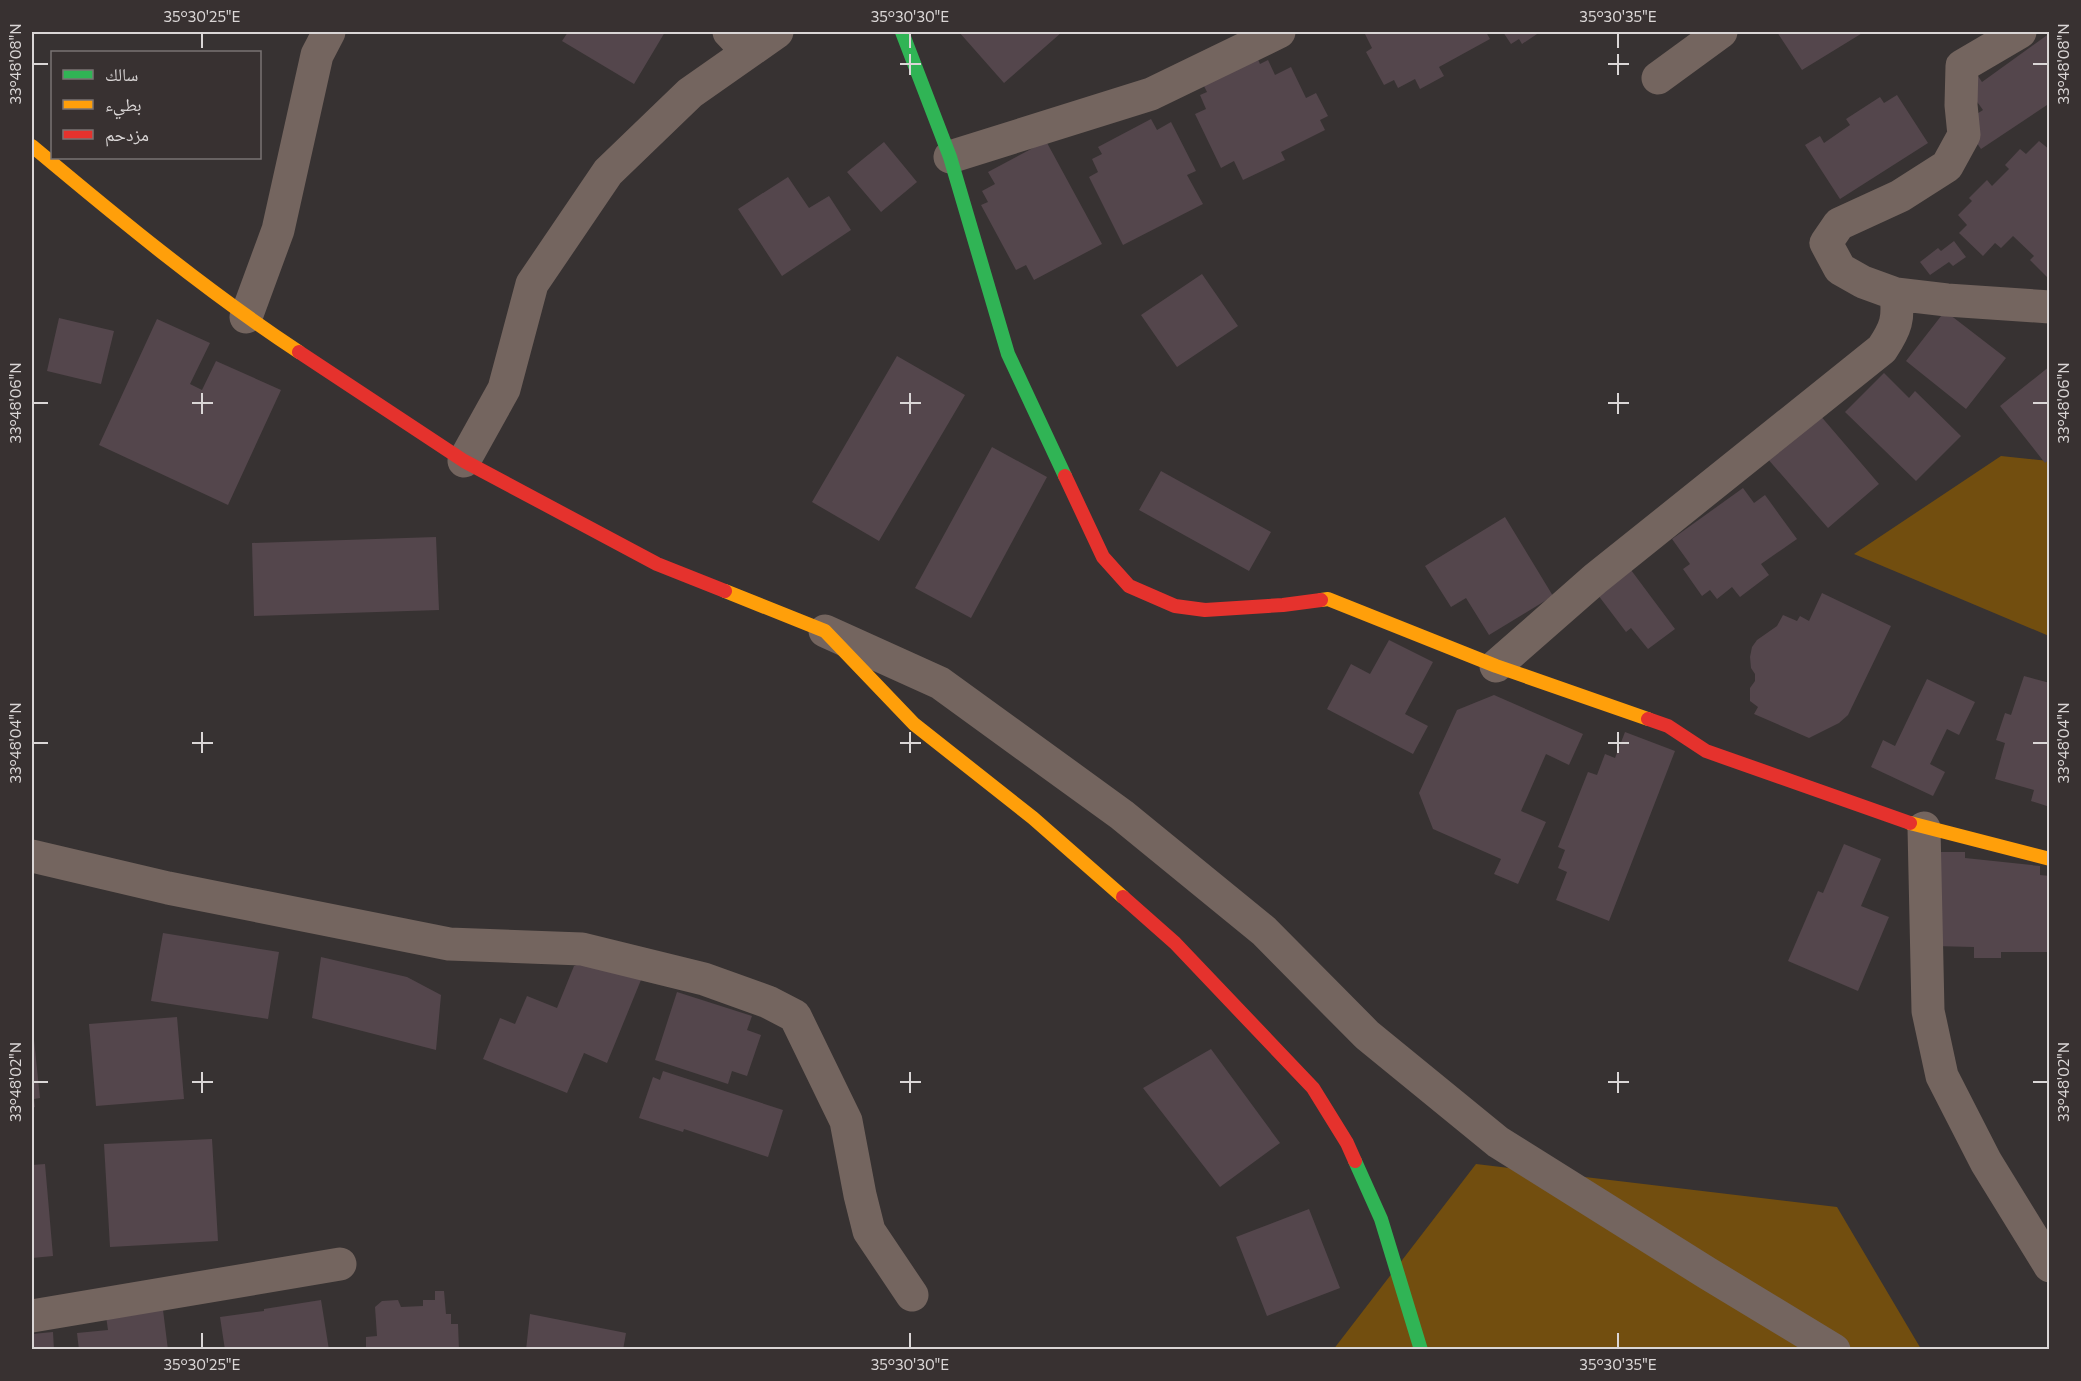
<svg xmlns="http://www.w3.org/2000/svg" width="2081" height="1381" viewBox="0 0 2081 1381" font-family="Commissioner,'Noto Naskh Arabic',sans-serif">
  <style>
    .forest { fill: #724e0f }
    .building { fill: #54464c }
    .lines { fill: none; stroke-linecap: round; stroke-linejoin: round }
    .street { stroke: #74655f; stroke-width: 33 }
    .fast { stroke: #30b455; stroke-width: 14 }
    .slow { stroke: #ff9f0a; stroke-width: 14 }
    .jam { stroke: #e5322d; stroke-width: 14 }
    .ticks { fill: none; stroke: #dad6d6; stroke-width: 2 }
    .neatline { fill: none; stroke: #dad6d6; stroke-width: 2 }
    .ticks-label { font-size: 15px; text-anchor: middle; fill: #dad6d6 }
  </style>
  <rect width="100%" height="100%" fill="#373232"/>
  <!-- forest -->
  <path class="forest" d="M2001,456L2049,461V636L1854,554Z
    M1476,1164L1837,1207L1921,1349L1333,1350Z"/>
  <!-- building -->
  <path class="building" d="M568,32H665L634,84L562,41Z
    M959,32H1062L1004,83Z
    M1370,32H1486L1490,39L1439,67L1444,76L1420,89L1415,79L1398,88L1394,80L1384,85L1366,52L1372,48L1365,34Z
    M1503,32H1540L1522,44L1519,39L1511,44Z
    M1777,32H1864L1802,70Z
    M2050,33V103L1981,149L1972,136V117L1983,110L1970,92L1978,76L1982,82Z
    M1255,53L1260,64L1268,60L1275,75L1291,67L1306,98L1316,93L1328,116L1320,120L1325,130L1281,152L1285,160L1243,180L1234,161L1221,168L1195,114L1206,109L1200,95L1207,92L1201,80Z
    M1897,95L1928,143L1840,199L1805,145L1820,136L1824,143L1850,125L1846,119L1880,97L1884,103Z
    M1151,119L1157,130L1171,122L1196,171L1187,175L1203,204L1123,245L1089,177L1098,172L1092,159L1102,154L1098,147Z
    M1046,141L1102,244L1034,280L1026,265L1016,270L981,205L988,202L982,191L995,184L988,172Z
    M2039,141L2050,150V280L2030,260L2034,256L2013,236L2001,248L1995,243L1983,256L1959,233L1967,225L1958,215L1972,201L1969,198L1987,180L1992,186L2009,169L2005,165L2020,149L2026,154Z
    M884,142L917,182L881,212L847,172Z
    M788,177L809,208L829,196L851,230L782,276L738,209Z
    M1954,241L1966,257L1953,266L1949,262L1930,275L1920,262L1938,248L1941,251Z
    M1202,274L1238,326L1177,367L1141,315Z
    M1945,311L2006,358L1966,409L1906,361Z
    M59,318L114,331L101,384L47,371Z
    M157,319L210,343L190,384L202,390L216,361L281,390L228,505L99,445Z
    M897,356L965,395L879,541L812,502Z
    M2050,366V459L2045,463L2000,406Z
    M1884,373L1909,398L1915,391L1961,436L1916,481L1845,412Z
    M1819,414L1879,484L1828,528L1767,458Z
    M992,447L1047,477L971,618L915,588Z
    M1161,471L1271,532L1249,571L1139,510Z
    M1743,488L1754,503L1765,495L1797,539L1761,564L1769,575L1740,597L1732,587L1717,599L1710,590L1702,596L1683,569L1690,564L1672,539Z
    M1505,517L1553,596L1489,635L1466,598L1451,607L1425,566Z
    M436,537L439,610L254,616L252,543Z
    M1631,570L1675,629L1648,649L1631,628L1626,632L1598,595Z
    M1822,593L1891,626L1848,715L1839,723L1809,738L1754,714L1758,707L1750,701V688L1755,681V674L1751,668L1750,657L1752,647L1757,640L1777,626L1783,615L1797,621L1800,616L1809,621Z
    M1389,640L1433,662L1405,714L1428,726L1413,754L1327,709L1351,664L1370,674Z
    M2024,676L2050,683V807L2031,801L2034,790L1995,779L2005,743L1996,740L2005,713L2011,715Z
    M1927,679L1975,702L1959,735L1947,729L1930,764L1945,772L1933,796L1871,767L1883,740L1895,746Z
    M1494,695L1583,734L1569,765L1546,754L1521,811L1546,822L1518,884L1494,874L1501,859L1433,829L1419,793L1457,710Z
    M1625,732L1675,751L1609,921L1556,900L1567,872L1558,868L1565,850L1558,847L1588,772L1597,775L1605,754L1615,758Z
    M1844,844L1881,859L1861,906L1889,917L1858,991L1788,961L1818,891L1823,893Z
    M1940,852H1965V858L2040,866V875L2050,876V952H2001V958H1974V947L1934,946Z
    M163,933L279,952L268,1019L151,1001Z
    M321,957L407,977L441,995L436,1050L312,1018Z
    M597,957L643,975L607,1063L584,1053L567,1093L483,1059L500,1018L515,1024L527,996L557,1008L574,966Z
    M677,992L752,1016L747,1030L761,1035L747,1076L732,1071L728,1084L655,1060Z
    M177,1017L184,1099L96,1106L89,1024Z
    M32,1030H33L40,1098L34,1099L35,1107L32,1108Z
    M1211,1049L1280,1143L1220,1187L1143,1088Z
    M663,1071L783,1110L768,1157L684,1129L683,1132L639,1118L653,1077L660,1080Z
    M212,1139L218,1241L110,1247L104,1144Z
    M45,1164L53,1256L32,1258V1165Z
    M1309,1209L1340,1288L1267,1316L1236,1237Z
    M435,1291H444L446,1314H451V1324H458L459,1350H366V1337L377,1336L375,1307L382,1301L398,1300L401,1307L423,1306V1300H435Z
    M321,1300L329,1350H225L220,1317L264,1311V1309Z
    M163,1310L168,1350H79L77,1333L108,1330L106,1316Z
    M530,1314L626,1333L623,1350H526Z
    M53,1332L54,1350H32V1334Z"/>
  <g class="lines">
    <!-- street -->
    <path class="street" d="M729,32L748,52
      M1658,78L1721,32
      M950,157L1151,94L1279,32
      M1896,294L1947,300L2050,307
      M246,317L278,230L317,55L329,32
      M464,461L504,389L532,284L608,172L690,93L777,32
      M825,631L940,683L1122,815L1264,931L1367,1035L1498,1142L1707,1273L1834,1350
      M1496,666L1595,579L1882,349C1896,328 1899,319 1896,294L1863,282L1840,269L1826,243L1839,224L1900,196L1947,166L1964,135L1961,105L1962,66L2020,32
      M1924,828L1928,1011L1942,1076L1986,1162L2050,1266
      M32,856L168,888L449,944L582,949L704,979L768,1002L795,1016L846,1121L860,1195L869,1231L912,1295
      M32,1316L340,1264"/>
    <!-- fast -->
    <path class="fast" d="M902,32L950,157L1008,354L1065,476
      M1355,1161L1381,1219L1421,1350"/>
    <!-- slow -->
    <path class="slow" d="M32,146C118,218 205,290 299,352
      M725,591L825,631L914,724L1033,818L1123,897
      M1321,600L1328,599L1496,666L1648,719
      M1910,823L2050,859"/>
    <!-- jam -->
    <path class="jam" d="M299,352L464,461L657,564L725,591
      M1065,476L1103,557L1129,586L1175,606L1205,610L1283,605L1321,600
      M1648,719L1668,726L1706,751L1910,823
      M1123,897L1175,943L1313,1088L1347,1143L1355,1161"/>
  </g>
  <!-- ticks -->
  <path class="ticks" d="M202,33V48M910,33V48M1618,33V48M910,54V75M1618,54V75M33,64H48M900,64H921M1608,64H1629M2033,64H2048M202,393V414M910,393V414M1618,393V414M33,403H48M192,403H213M900,403H921M1608,403H1629M2033,403H2048M202,732V753M910,732V753M1618,732V753M33,743H48M192,743H213M900,743H921M1608,743H1629M2033,743H2048M202,1072V1093M910,1072V1093M1618,1072V1093M33,1082H48M192,1082H213M900,1082H921M1608,1082H1629M2033,1082H2048M202,1333V1348M910,1333V1348M1618,1333V1348"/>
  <!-- border -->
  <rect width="2081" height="1381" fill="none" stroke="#383131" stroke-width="66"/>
  <!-- legend -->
  <rect x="51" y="51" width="210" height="108" fill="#383131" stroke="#797373" stroke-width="1.5"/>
  <rect x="63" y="70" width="30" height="9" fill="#30b455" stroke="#797373" stroke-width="1.5"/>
  <text x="105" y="81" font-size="18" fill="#dad6d6">سالك</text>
  <rect x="63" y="100" width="30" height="9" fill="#ff9f0a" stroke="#797373" stroke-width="1.5"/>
  <text x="105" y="111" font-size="18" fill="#dad6d6">بطيء</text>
  <rect x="63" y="130" width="30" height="9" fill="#e5322d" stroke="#797373" stroke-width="1.5"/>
  <text x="105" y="141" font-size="18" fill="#dad6d6">مزدحم</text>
  <rect x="33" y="33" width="2015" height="1315" class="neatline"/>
  <g class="ticks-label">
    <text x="202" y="22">35°30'25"E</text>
    <text x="910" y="22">35°30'30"E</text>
    <text x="1618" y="22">35°30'35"E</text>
    <text transform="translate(16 64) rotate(-90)" y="5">33°48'08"N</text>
    <text transform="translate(2064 64) rotate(-90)" y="5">33°48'08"N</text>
    <text transform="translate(16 403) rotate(-90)" y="5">33°48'06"N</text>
    <text transform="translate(2064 403) rotate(-90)" y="5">33°48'06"N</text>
    <text transform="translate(16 743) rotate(-90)" y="5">33°48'04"N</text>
    <text transform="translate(2064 743) rotate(-90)" y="5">33°48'04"N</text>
    <text transform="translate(16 1082) rotate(-90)" y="5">33°48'02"N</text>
    <text transform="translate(2064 1082) rotate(-90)" y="5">33°48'02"N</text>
    <text x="202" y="1370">35°30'25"E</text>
    <text x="910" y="1370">35°30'30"E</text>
    <text x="1618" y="1370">35°30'35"E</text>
  </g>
</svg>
